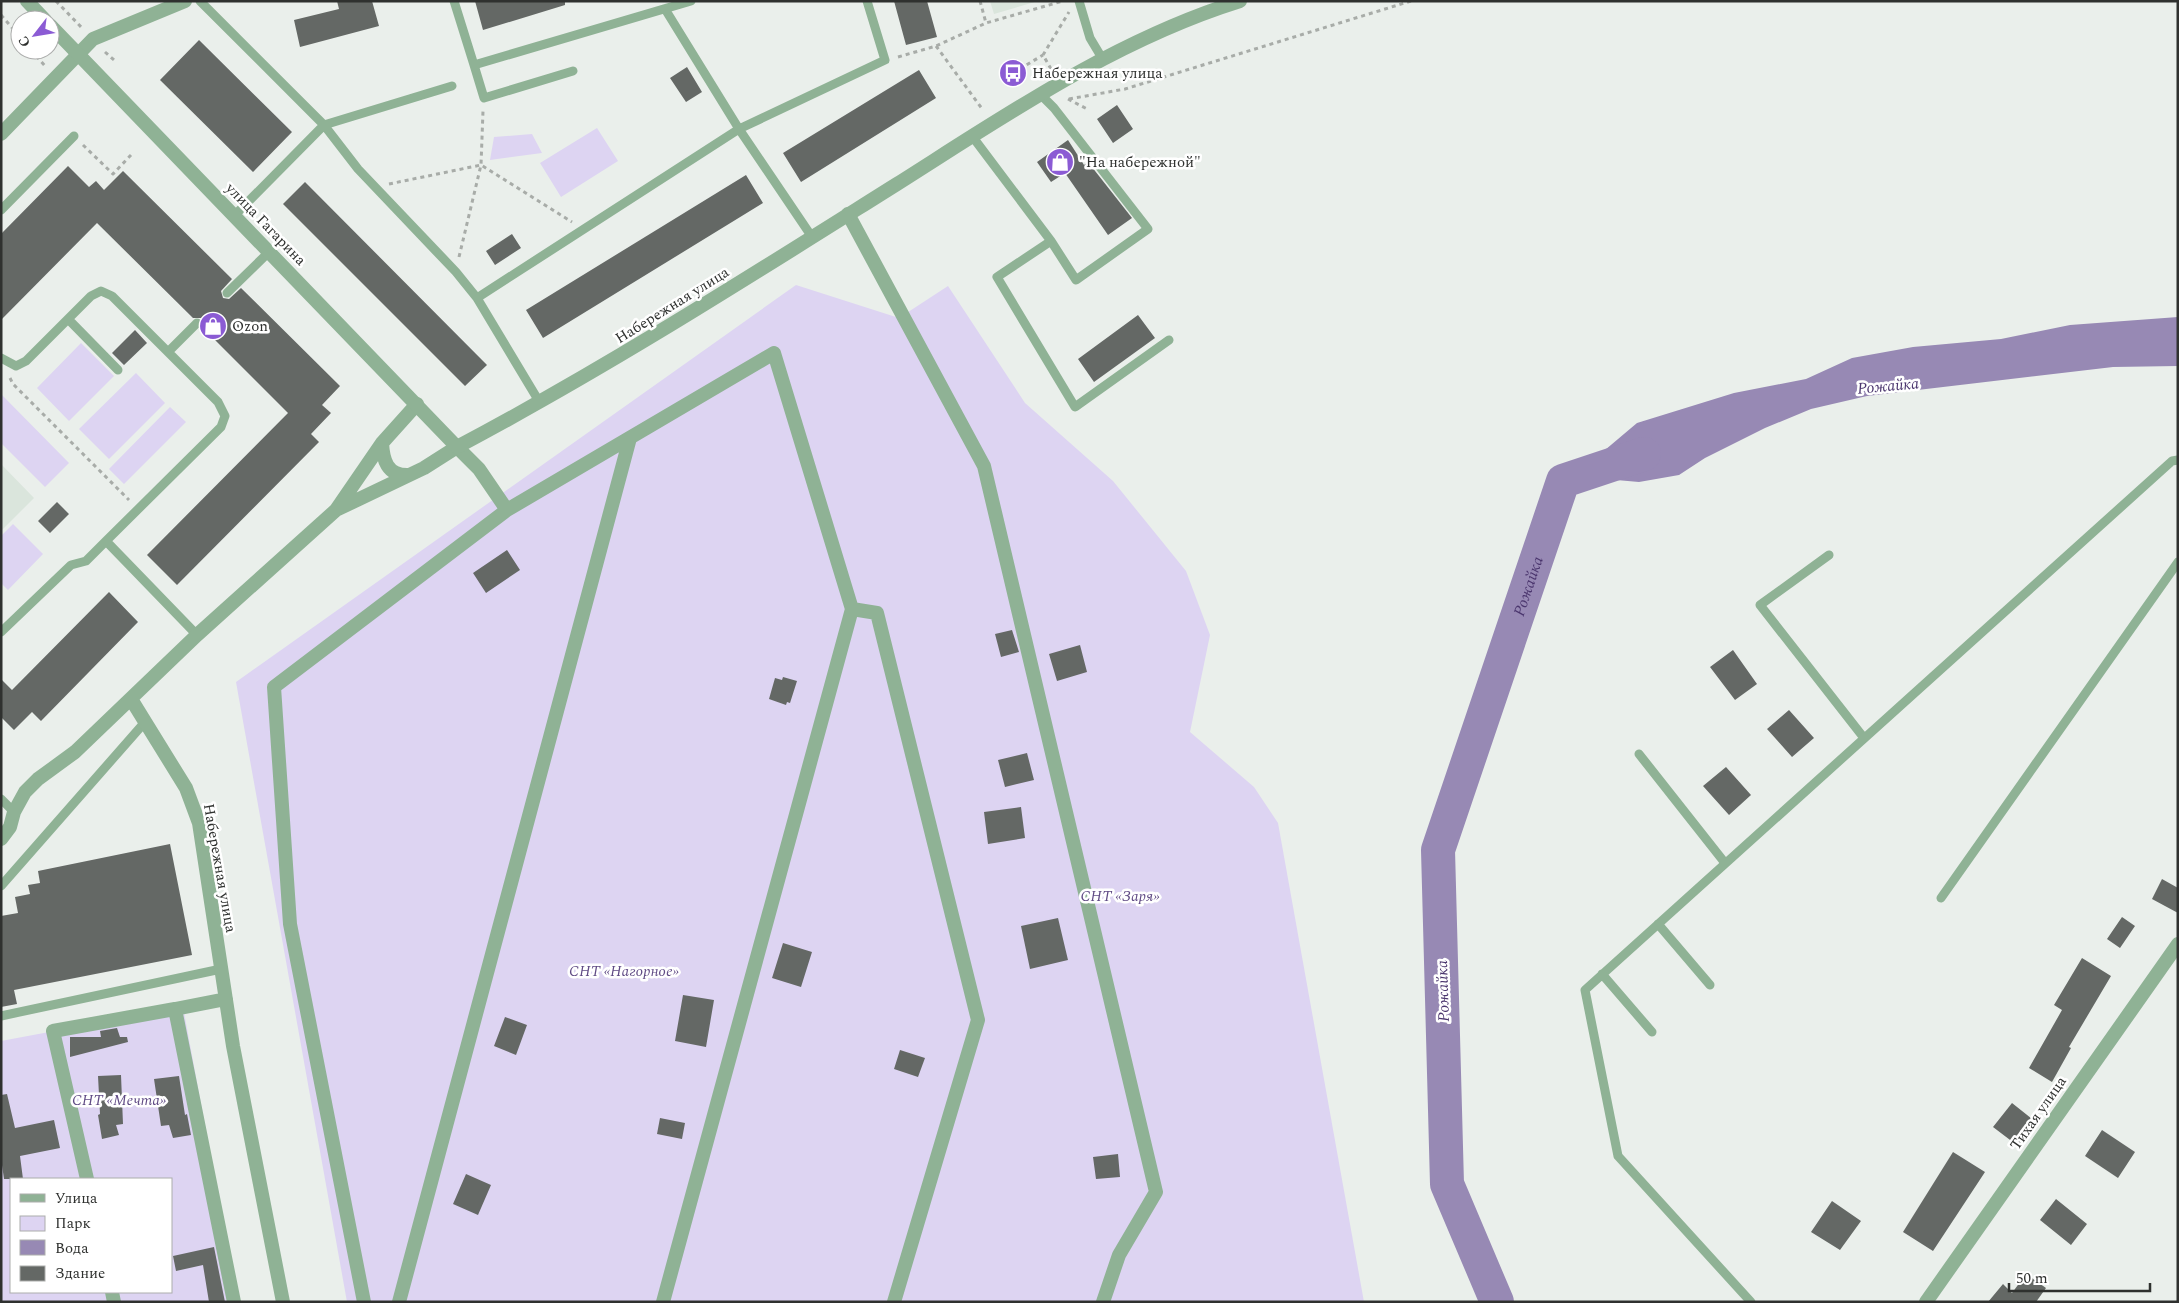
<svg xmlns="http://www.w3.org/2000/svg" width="2179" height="1303" viewBox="0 0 2179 1303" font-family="Spectral,serif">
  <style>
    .built { fill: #dae5dc }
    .green { fill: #ddd4f2; fill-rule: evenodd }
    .water { fill: #9789b4 }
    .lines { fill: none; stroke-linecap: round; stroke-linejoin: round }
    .river { stroke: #9789b4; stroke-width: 34 }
    .building { fill: #646865 }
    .path { stroke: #a8aca8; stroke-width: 3; stroke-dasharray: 4 4; stroke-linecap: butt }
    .service { stroke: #8fb295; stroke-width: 9 }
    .minor { stroke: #8fb295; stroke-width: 14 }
    .tertiary { stroke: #8fb295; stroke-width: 14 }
    .labels { text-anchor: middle; stroke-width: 5; stroke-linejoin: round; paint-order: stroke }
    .poi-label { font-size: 15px; fill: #2f312f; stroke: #fff; text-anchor: start }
    .street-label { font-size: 15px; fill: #2f312f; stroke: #fff }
    .park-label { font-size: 15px; font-style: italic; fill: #604b85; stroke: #fff }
    .water-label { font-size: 16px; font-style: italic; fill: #4b366e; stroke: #fff }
  </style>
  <rect width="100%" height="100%" fill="#eaefeb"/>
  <!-- built -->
  <path class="built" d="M990,1H1038L994,14Z
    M1,464L34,498L1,531Z"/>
  <!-- green -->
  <path class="green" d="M597,128L618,161L561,197L540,163Z
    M532,134L542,153L490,160L494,137Z
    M796,285L899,318L948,286L1025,403L1113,481L1186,571L1210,635L1190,732L1254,787L1278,823L1364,1302H347L236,682Z
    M81,343L114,376L69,421L37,388Z
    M136,373L165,403L109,459L79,429Z
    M1,394L69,463L45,487L1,443Z
    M170,407L186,422L124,484L109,469Z
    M13,524L43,554L8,590L1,583V536Z
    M183,1007L238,1302H1V1041ZM11,1179H171V1292H11Z"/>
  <!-- water -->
  <path class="water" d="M2178,317V366L2113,367L1867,396L1811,409L1765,428L1705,458L1679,475L1639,482L1605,479L1599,462L1605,450L1637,423L1734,393L1806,379L1852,358L1913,347L2001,339L2070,325Z"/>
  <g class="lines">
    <!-- river -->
    <path class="river" id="s1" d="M1497,1302L1447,1184L1438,850L1563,481L1644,454"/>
  </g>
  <!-- building -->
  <path class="building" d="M337,1H372L379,26L300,47L294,20L339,9Z
    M475,1H565V5L483,30Z
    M894,1H927L937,37L906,45Z
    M199,40L292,132L253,172L160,80Z
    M687,67L702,92L686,102L670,78Z
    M919,70L936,98L801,182L783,153Z
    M1117,105L1133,129L1113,143L1097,119Z
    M1068,140L1084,165L1088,162L1132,218L1108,235L1065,173L1051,182L1037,162Z
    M68,166L89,187L96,181L104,190L123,171L232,279L221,291L223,298L229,299L241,288L340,386L322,405L331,413L311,434L319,442L177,585L147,555L288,413L202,327L203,322L201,318H193L97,223L1,320V234Z
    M746,175L763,203L543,338L526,310Z
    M305,182L487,365L465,386L283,204Z
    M512,234L521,248L495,265L486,251Z
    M1138,315L1155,338L1094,382L1078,359Z
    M135,330L147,343L124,365L112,353Z
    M57,502L69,514L50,533L38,521Z
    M507,550L520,570L486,593L473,573Z
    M109,592L138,622L41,721L32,712L14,730L1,717V679L12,690Z
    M1012,630L1019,652L1001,657L995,634Z
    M1080,645L1087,672L1057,681L1049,654Z
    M1733,650L1757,684L1735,700L1710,667Z
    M783,677L797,681L790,703L787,702L786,705L769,699L775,678L782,680Z
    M1789,710L1814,738L1792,757L1767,729Z
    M1027,753L1034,780L1005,787L998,760Z
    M1726,767L1751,795L1729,815L1703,786Z
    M1021,807L1025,838L988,844L984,812Z
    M170,844L192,955L14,990L17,1004L1,1007V916L18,913L15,897L30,894L28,885L40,883L38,871Z
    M2162,879L2178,888V913L2152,899Z
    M2122,917L2135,926L2120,948L2107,939Z
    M1058,918L1068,960L1030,969L1021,926Z
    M783,943L812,952L801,987L772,978Z
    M2082,958L2111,976L2069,1047L2071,1048L2052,1082L2029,1068L2062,1010L2054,1005Z
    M683,995L714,1000L706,1047L675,1041Z
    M505,1017L527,1025L516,1055L494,1046Z
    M117,1028L120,1037H127L128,1042L70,1057V1037H101L100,1031Z
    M900,1050L925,1058L918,1077L894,1069Z
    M121,1075L123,1124L116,1125L119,1135L102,1139L98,1115L100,1114L98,1076Z
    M179,1076L185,1115L187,1114L191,1135L173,1138L169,1125L161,1126L154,1079Z
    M7,1094L15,1128L54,1120L60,1148L20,1156L23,1179H4L1,1158V1095Z
    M2012,1103L2036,1122L2018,1146L1993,1127Z
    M660,1118L685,1123L682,1139L657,1134Z
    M2102,1130L2135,1152L2118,1178L2085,1156Z
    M1953,1152L1985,1172L1933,1251L1903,1232Z
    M1118,1154L1120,1177L1096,1179L1093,1157Z
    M466,1174L491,1185L478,1215L453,1204Z
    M2056,1199L2087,1224L2071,1245L2040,1220Z
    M1832,1201L1861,1221L1840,1250L1811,1232Z
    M214,1247L225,1302H209L203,1265L176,1271L173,1256Z
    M2026,1274L2046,1288L2036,1302H1988L2003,1284L2012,1293Z"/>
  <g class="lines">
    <!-- path -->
    <path class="path" d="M56,1L83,29
      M980,1L986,23L1063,1
      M1,15L20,37
      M936,46L983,110
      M31,50L45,66
      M105,52L114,60
      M898,57L936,46L986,23
      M1051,69L1043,55L1069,12
      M1013,73L1043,55
      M1068,99L1089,110
      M1069,99L1125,89L1411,1
      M83,145L113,174L131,155
      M389,184L481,165L572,222
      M459,257L481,165L483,111
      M10,378L13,384L129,500"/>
    <!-- service -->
    <path class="service" d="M200,1L324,125L358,169L456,272L477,298L739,129L812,237
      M454,1L474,65L691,1
      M1079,1L1090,38L1102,58
      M665,9L739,129L885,60L867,1
      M474,65L484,98L573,71
      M972,136L1051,241L1076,280L1148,229L1054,108L1041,95
      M1,210L74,136
      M235,215L324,125L452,86
      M1051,241L997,277L1075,407L1169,340
      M227,293L270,251
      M477,298L540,403
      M68,319L118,370
      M168,352L197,323
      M1,358L16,366L26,361L91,296L101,291L112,296L218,402L225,416L221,427L106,541
      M1829,555L1760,605L1864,738
      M1,632L71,565L86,561L106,541L197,635
      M1639,754L1725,863
      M1,799L14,812
      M1,886L145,722
      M1941,898L2178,562
      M1658,924L1710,985
      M1602,974L1652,1032
      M1,1016L221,969
      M1751,1302L1618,1156L1585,990L2172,461L2178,460"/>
    <!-- minor -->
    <path class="minor" d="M1,134L93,39L185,1
      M848,214L984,466L1156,1192L1119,1255L1103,1302
      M382,443C383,460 387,475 407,475
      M336,510L424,468L457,447L479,469L507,510
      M852,609L877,613L978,1020L894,1302
      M131,699L186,788L199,823L233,1046L283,1302
      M1,839L10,827L14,812L25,792L38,779L75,752L197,635L336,510L382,443L417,404
      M175,1009L226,999
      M87,1179L53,1031L175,1009L234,1302
      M112,1292L114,1302
      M364,1302L290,924L274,687L507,510L774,353L852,609L663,1302
      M399,1302L630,438
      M1926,1302L2178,944"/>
    <!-- tertiary -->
    <path class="tertiary" d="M27,1L45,20
      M50,25L457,447C608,367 752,275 897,184C1006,115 1115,40 1240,1"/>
  </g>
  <!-- icons -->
  <defs>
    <g id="bus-disc" transform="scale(1.4375)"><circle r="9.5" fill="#8b5bd4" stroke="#fff"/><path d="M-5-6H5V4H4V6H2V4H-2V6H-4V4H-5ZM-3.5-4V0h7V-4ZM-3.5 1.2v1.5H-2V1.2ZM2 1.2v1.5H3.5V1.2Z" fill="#fff"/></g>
    <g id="shop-disc" transform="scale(1.4375)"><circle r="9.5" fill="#8b5bd4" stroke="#fff"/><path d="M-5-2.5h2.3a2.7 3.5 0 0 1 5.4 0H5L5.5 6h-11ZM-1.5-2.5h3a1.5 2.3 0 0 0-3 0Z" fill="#fff"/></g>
  </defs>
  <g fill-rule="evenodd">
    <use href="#bus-disc" x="1013" y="73"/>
    <use href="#shop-disc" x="1060" y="162"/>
    <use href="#shop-disc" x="213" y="326"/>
  </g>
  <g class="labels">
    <!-- poi labels -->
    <g class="poi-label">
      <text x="1032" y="78">Набережная улица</text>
      <text x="1079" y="167">"На набережной"</text>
      <text x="232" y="331">Ozon</text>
    </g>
    <!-- street labels -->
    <g class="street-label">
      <text transform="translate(266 224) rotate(46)" y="5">улица Гагарина</text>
      <text transform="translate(672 305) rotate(-32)" y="5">Набережная улица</text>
      <text transform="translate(220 868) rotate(80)" y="5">Набережная улица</text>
      <text transform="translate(2038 1113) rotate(-55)" y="5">Тихая улица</text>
    </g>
    <!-- park labels -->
    <g class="park-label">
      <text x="1120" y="901">СНТ «Заря»</text>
      <text x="624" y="976">СНТ «Нагорное»</text>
      <text x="119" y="1105">СНТ «Мечта»</text>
    </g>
    <!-- water labels -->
    <g class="water-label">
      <text transform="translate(1888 385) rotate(-5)" y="6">Рожайка</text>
      <text dy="6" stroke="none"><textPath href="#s1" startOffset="741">Рожайка</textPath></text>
      <text transform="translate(1442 991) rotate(-92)" y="6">Рожайка</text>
    </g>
  </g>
  <!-- border -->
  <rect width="2179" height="1303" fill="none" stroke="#2f312f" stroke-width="5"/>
  <!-- legend -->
  <rect x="10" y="1178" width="162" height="115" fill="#ffffff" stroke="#acadac"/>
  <rect x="20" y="1194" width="25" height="8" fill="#8fb295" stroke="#acadac"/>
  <text x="55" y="1203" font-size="15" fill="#2f312f">Улица</text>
  <rect x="20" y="1216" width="25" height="15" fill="#ddd4f2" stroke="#acadac"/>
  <text x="55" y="1228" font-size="15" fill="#2f312f">Парк</text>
  <rect x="20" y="1240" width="25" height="15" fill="#9789b4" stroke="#acadac"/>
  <text x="55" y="1253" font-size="15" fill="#2f312f">Вода</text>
  <rect x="20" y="1266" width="25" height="15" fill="#646865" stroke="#acadac"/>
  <text x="55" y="1278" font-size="15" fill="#2f312f">Здание</text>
  <!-- north arrow -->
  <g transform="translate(35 35) rotate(239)"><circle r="24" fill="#ffffff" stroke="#acadac"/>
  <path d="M0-4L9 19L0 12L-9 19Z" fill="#8b5bd4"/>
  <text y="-8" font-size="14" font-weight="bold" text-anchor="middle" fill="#2f312f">С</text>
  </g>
  <!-- scale -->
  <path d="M2009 1283v8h141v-8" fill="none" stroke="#2f312f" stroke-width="2.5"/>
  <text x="2016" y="1283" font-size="15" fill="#2f312f" stroke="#ffffff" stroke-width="4" paint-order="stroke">50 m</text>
</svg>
